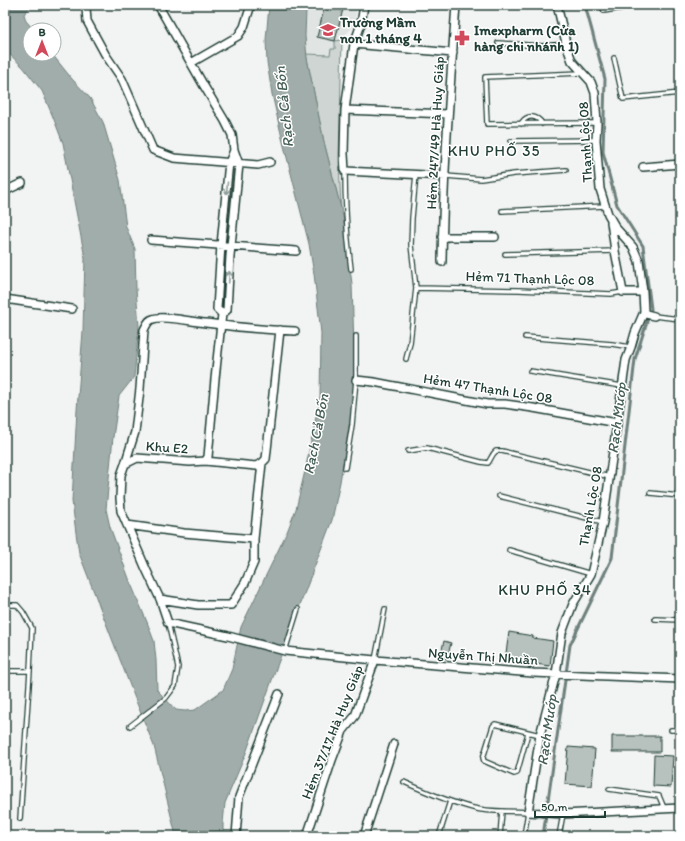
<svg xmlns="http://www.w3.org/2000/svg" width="685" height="841" viewBox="0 0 685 841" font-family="Itim,sans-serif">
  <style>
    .built { fill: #e0e4e3 }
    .green { fill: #ced5d3; stroke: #768984 }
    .water { fill: #a1adaa; stroke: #6d807b }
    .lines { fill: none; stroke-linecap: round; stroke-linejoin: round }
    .stream { stroke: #6d807b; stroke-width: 3 }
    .building { fill: #b7c1bd; stroke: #1f3d34 }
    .service-casing { stroke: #1f3d34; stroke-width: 6 }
    .minor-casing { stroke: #1f3d34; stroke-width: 10 }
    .service { stroke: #fff; stroke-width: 3.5 }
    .minor { stroke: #fff; stroke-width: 7 }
    .oneway { stroke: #8f9e9a }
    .labels { text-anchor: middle; stroke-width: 3; stroke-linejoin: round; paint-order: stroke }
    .poi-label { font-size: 14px; font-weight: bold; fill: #1f3d34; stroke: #fff; text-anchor: start }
    .street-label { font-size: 14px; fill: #1f3d34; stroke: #fff }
    .water-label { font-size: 15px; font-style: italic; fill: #465f57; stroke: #fff }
    .neighbourhood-label { font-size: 15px; letter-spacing: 1px; fill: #1f3d34; stroke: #fff }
  </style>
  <rect width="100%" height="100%" fill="#f2f3f3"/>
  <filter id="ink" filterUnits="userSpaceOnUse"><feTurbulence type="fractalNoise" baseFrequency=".025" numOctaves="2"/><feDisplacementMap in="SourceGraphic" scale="8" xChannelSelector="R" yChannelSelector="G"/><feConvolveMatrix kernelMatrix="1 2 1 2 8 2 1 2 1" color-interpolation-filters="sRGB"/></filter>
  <g filter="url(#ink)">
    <!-- built -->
    <path class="built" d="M307,5H357L354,26L346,34L342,40H337L335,49L330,55L306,54L305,36L306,10Z"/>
    <!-- green -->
    <path class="green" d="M342,40L339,159L341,209L324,142L306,54L330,55L331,49H335V41Z"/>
    <!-- water -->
    <path class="water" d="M5,5H32L24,14L26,21L34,30H30V54H52L72,79L90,98L103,122L120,180L126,227L135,249L136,289L139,326L134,377L119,396L113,437L106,509L110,527L131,584L147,622L154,641L156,660L157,690L176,710L185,711L195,710L223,690L232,669L241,627L287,532L296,509L305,471L320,397L321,333L314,274L309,244L282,138L272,94L267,62L266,40L269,5H307L306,10L305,36L307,58L324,142L344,220L352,284L355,380L353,401L340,482L332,520L277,666L246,753L225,803L223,823V836H176L154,746L134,696L79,553L76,533L72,501L77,410L83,331L85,258L63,143L53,117L42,91L23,67L5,50Z"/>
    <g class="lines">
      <!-- stream -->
      <path class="stream" d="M543,836L570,645L612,558L635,359L651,309L643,246L617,205L603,152L605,79L585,5"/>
    </g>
    <!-- building -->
    <path class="building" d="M325,5H344L335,41L317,37Z
      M509,632L533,636V638L553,641L550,666L505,660Z
      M444,641L451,643L447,659L440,657Z
      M612,736H660V752H612Z
      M568,747L595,749L592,786L565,784Z
      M654,755L673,756L671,787L653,786Z"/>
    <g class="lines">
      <!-- service casing -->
      <g class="service-casing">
        <path id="service" d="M602,5L604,11L641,5
          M498,43L542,46L566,44
          M614,58L623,99L680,93
          M581,73L485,77L487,124L597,123
          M521,124C524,118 531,114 538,119C540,120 541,122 542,124
          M511,141L596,140
          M345,171C345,204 347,236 351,269
          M446,176L481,179L514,174L566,170
          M502,211L605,206
          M505,254L615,251
          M416,288L519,290L611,294L623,292
          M654,316L680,319
          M525,337L612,344L630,347
          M406,359L410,343L416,288L411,245L412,218L416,174
          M530,371L622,386
          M408,451L427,448L481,462L488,463C491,459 492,454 496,451H502L610,477
          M345,468L352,425L356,380V336
          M650,493L680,496
          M499,496L603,522
          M509,550L591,574
          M5,605H17L23,612L32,628L30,671L20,819
          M655,619L680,620
          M285,651L298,609
          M375,660L385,609
          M5,671H30
          M130,726L166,698L175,686L178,667L168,623
          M671,730H680
          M528,733L517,773L514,774L484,761L483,758L493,726L495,724L540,735
          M404,782C426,792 449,802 473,808C491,813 510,810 528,812L524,836
          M609,789L659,796L664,808
          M439,836L450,801
          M500,836L502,811
          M559,836L563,814"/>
      </g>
      <!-- minor casing -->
      <g class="minor-casing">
        <path id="minor" d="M87,5L86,8L87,21L105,54L122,79L153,150L174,158L258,165L270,162
          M158,5L204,86L225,121L232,135L234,150L239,164L230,256L227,310L222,314
          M364,5L361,24L354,44L345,110L344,154L345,171L446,176
          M557,5L567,47L572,61L591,82L595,93L597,123L596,140L600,189L608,214L616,228L633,247L639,261L643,292L644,312L635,333L631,347L626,360L603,522L591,574L573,604L562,633L556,674L540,735L528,812L563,814L680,808
          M354,44L453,53
          M191,63L238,36L244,27L251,5
          M345,110L448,114
          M643,167L680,164
          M5,191L22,183
          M611,222L615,251L623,292H643
          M442,237H495
          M151,240L296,251
          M442,262C443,176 450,90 456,5
          M5,299L72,309
          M644,312L646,314L654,316
          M222,314L215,379L208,457L205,461L190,462L137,458L125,464L121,475L120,498L121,511L146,569L160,599L168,623L228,636L285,651L375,660L533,673L680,679
          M222,314L217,309L221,245L228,172L229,163L234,150
          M356,380L374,382L487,404H505L533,408L617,423
          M205,461L256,466L262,463L266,459L280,330
          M125,464L135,432L140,389L144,330C146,326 148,320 153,319C163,315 194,322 206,323C235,327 265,330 295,331
          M127,525L184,533L254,539
          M160,599L198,605H231L245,583L254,562V539L262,463
          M236,836L239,797L279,694
          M307,836L332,760L343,731L355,716L375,660
          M364,836L394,744"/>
      </g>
      <!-- service -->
      <use href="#service" class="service"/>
      <!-- minor -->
      <use href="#minor" class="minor"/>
    </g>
    <!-- one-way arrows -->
    <defs><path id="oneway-shaft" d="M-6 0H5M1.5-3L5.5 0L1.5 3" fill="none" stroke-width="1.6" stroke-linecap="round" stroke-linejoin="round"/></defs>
    <g class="oneway">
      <use href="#oneway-shaft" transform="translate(227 188) rotate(95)"/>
      <use href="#oneway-shaft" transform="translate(229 277) rotate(-87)"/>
    </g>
  </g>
  <!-- icons -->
  <defs>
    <g id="school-bare" transform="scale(1.2)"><path d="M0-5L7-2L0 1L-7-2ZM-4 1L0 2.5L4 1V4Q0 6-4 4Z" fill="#d1495b" stroke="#fff" stroke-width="2.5" paint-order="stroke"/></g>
    <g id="pharmacy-bare" transform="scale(1.2)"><path d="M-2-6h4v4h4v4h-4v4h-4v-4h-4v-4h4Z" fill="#d1495b" stroke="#fff" stroke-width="2.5" paint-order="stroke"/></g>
  </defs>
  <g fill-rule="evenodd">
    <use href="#school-bare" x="328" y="30"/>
    <use href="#pharmacy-bare" x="462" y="38"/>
  </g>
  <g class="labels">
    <!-- poi labels -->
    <g class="poi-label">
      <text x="340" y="27">Trường Mầm<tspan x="340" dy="16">non 1 tháng 4</tspan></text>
      <text x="474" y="35">Imexpharm (Cửa<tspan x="474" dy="16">hàng chi nhánh 1)</tspan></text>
    </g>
    <!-- street labels -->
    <g class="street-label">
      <text transform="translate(435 133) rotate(-87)" y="5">Hẻm 247/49 Hà Huy Giáp</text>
      <text transform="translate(585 142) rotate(-93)" y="5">Thạnh Lộc 08</text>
      <text transform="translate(530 278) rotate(2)" y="5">Hẻm 71 Thạnh Lộc 08</text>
      <text transform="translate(488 388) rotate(9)" y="5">Hẻm 47 Thạnh Lộc 08</text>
      <text transform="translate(167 447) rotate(4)" y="5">Khu E2</text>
      <text transform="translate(590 506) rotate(-80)" y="5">Thạnh Lộc 08</text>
      <text transform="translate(483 656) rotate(4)" y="5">Nguyễn Thị Nhuần</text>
      <text transform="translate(332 732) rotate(-68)" y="5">Hẻm 37/17 Hà Huy Giáp</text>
    </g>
    <!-- water labels -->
    <g class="water-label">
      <text transform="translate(284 107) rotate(-96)" y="5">Rạch Cả Bốn</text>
      <text transform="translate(617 418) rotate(-83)" y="5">Rạch Mướp</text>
      <text transform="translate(316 434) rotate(-79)" y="5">Rạch Cả Bốn</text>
      <text transform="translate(547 730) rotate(-82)" y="5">Rạch Mướp</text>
    </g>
    <!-- neighbourhood labels -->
    <g class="neighbourhood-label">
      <text x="494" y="156">KHU PHỐ 35</text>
      <text x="545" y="595">KHU PHỐ 34</text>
    </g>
  </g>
  <!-- margin -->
  <rect width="685" height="841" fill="none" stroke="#fff" stroke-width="20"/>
  <rect x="10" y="10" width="665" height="821" fill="none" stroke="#1f3d34" stroke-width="1.5" filter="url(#ink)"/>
  <!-- north arrow -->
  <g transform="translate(42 42)"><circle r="19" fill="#ffffff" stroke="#a5b1ae"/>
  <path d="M0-3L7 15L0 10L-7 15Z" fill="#d1495b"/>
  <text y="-6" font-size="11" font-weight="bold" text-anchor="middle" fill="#1f3d34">B</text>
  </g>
  <!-- scale -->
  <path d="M535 811v6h70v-6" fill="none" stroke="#1f3d34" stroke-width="2"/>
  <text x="541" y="811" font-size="12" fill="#1f3d34" stroke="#ffffff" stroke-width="3" paint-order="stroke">50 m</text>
</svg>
